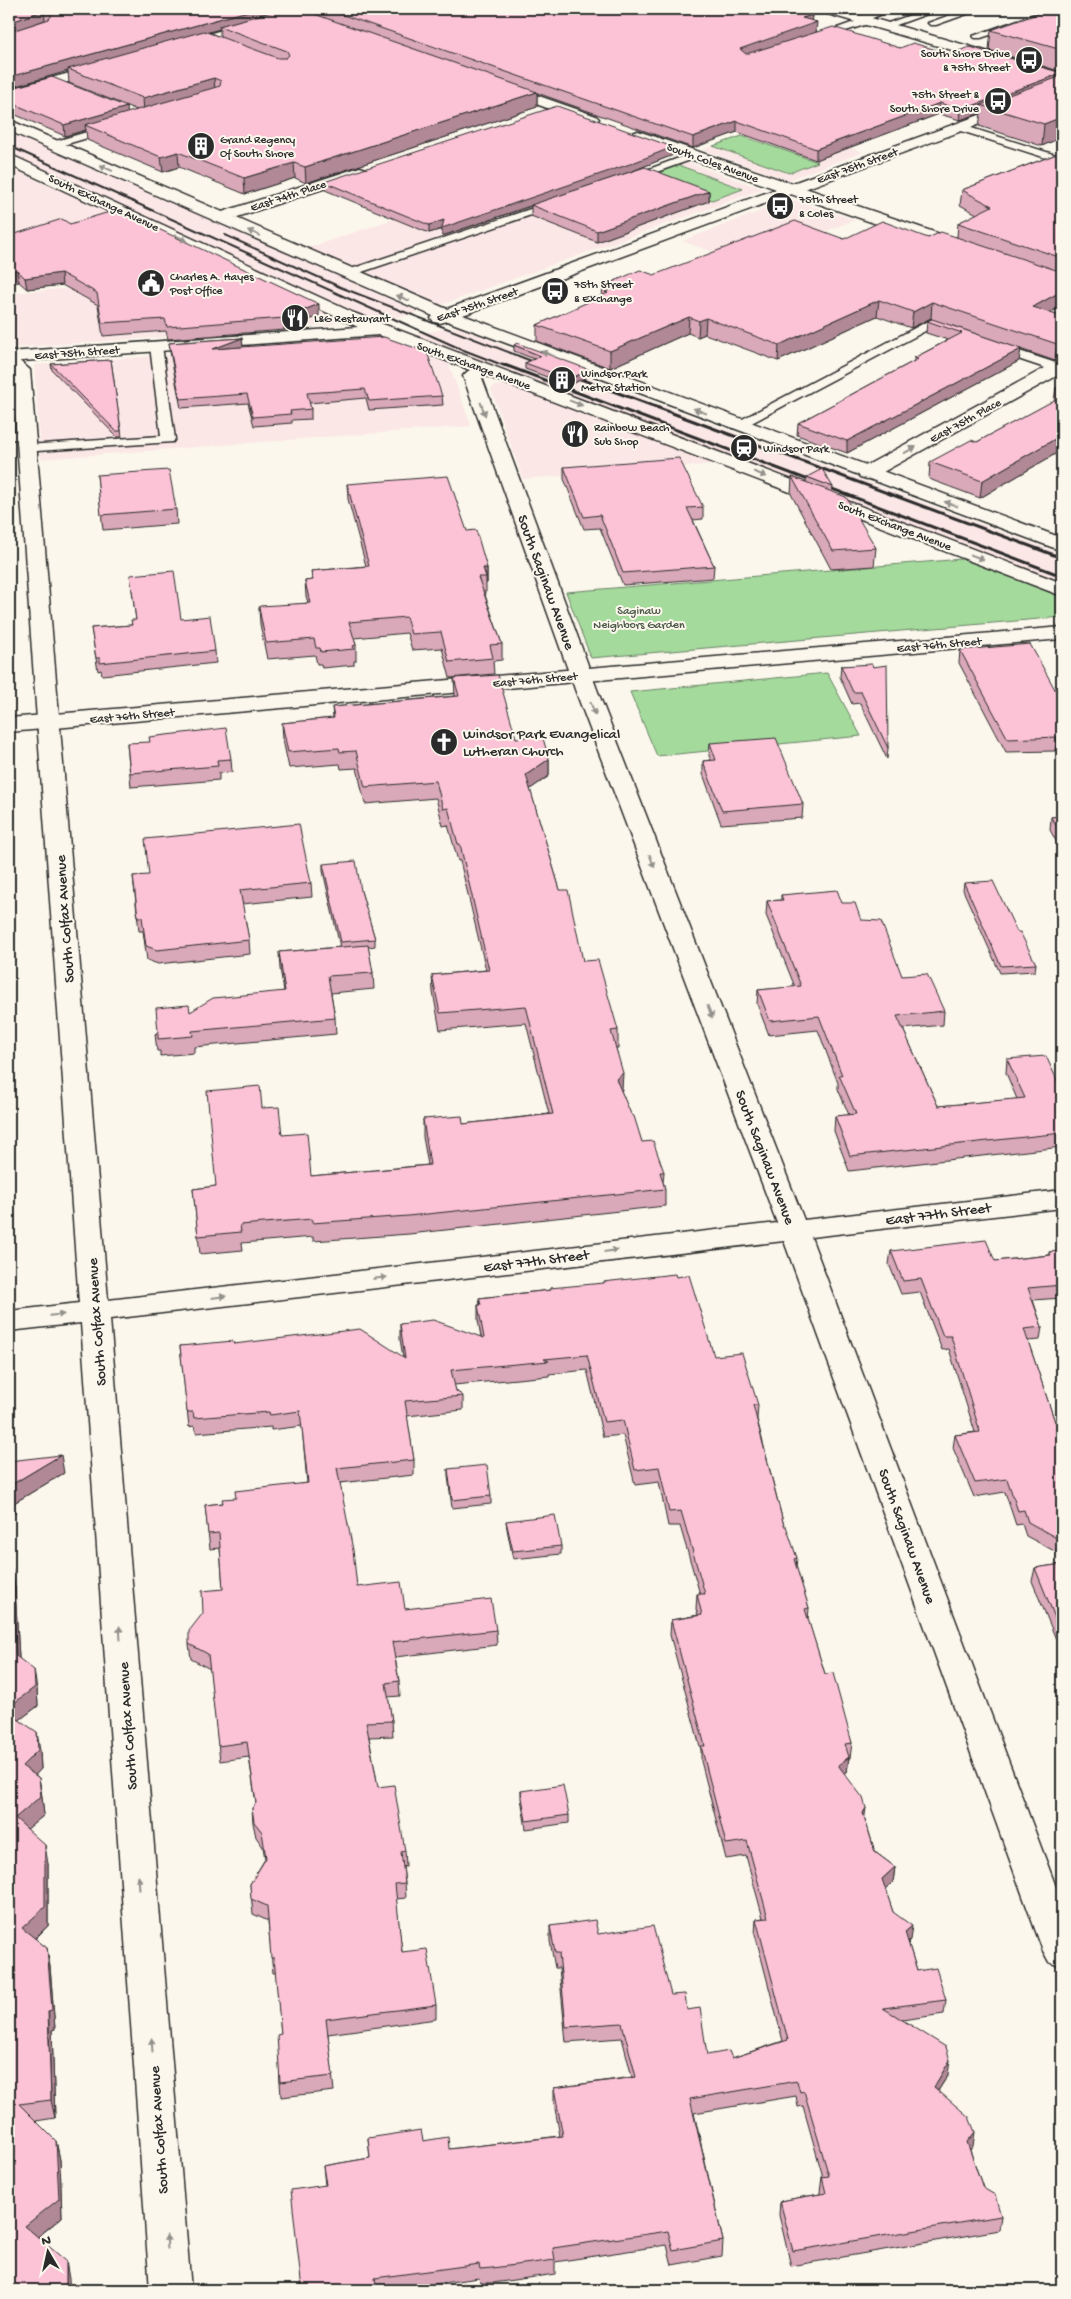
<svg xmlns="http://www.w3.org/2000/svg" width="1071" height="2299" viewBox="0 0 1071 2299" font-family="'Gochi Hand',sans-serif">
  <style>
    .built { fill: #fbe7e6 }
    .green { fill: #a5da9d; stroke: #688264 }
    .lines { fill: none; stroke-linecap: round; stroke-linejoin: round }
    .lane-casing { stroke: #2b2b2b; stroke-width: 3 }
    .street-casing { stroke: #2b2b2b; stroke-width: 3 }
    .secondary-casing { stroke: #2b2b2b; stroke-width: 3 }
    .primary-casing { stroke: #2b2b2b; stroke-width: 3 }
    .lane { fill: #fbf7ec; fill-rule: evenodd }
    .street { fill: #fbf7ec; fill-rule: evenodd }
    .secondary { fill: #fbf7ec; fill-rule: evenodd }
    .primary { fill: #fbf7ec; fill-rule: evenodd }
    .rail-far1 { stroke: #2b2b2b; stroke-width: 2 }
    .rail { stroke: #2b2b2b; stroke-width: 3 }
    .wall { fill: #d9a8b9; stroke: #2b2b2b; fill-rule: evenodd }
    .shaded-wall { fill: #b08896; stroke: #2b2b2b }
    .building { fill: #fcc3d7; stroke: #2b2b2b }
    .oneway { fill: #93918c }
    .labels { text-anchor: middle; stroke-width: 4; stroke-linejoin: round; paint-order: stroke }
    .far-poi-label { font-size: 12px; fill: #2b2b2b; stroke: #fbf7ec; text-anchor: start }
    .far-street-label { font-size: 12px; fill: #2b2b2b; stroke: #fbf7ec }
    .far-park-label { font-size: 12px; fill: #4a5748; stroke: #fbf7ec }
    .street-label { font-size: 15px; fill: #2b2b2b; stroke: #fbf7ec }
    .poi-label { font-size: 15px; fill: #2b2b2b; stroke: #fbf7ec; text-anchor: start }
  </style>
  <rect width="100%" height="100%" fill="#fbf7ec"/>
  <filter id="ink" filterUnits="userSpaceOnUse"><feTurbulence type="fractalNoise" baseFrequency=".02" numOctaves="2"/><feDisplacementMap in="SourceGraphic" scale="10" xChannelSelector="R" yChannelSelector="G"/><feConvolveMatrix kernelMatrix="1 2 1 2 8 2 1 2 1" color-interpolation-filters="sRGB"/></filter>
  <g filter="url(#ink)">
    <!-- built -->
    <path class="built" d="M775,123L863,152L788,180L702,150Z
      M9,132L409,307L416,311L415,314L380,320L367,319L358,315L9,153Z
      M681,160L763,189L444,304L434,305L305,249L544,168L598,189Z
      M9,167L335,317L338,322L331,325L9,348V293L75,288L9,227Z
      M792,199L855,220L744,263L682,241Z
      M459,326L515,351L1062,554V582L432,344L413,335Z
      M380,339L396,341L448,362L471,426L41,459L34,365Z
      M507,384L512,386L716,464L523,479L491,389L494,386Z"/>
    <!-- green -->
    <path class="green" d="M742,136L818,162L789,173L713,146Z
      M678,165L743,189L712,200L645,175Z
      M962,559L1062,597V617L591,658L566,592Z
      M827,673L861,736L657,756L630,692Z"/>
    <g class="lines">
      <!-- lane casing -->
      <g class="lane-casing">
        <path id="lane" d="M880,9H894L870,19L873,21L871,23L817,40L812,37L857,21L854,19L856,17Z
          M927,9H941L888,28L885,29L880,26Z
          M967,9H981L936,25H930L928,23Z
          M1049,9L1062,10L981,38H975L973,36Z
          M959,124L1062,157V163L955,129L954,127Z
          M111,125L115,126V130L53,148L48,145L49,143Z
          M695,152L700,155L699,157L634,180L630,181L625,178Z
          M554,201L558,202L560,204L558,206L350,276L346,277L340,274L342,272Z
          M930,320L954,328L956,331L950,335L931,328L742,428H732L731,425Z
          M156,342L162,346L175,439L173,442L22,452L20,449L22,446L27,445L161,436L150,346Z
          M998,344L1062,365V371H1054L994,351L992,348L994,345Z
          M26,430L32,434L31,437L9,440V432Z"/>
      </g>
      <!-- street casing -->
      <g class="street-casing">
        <path id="street" d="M297,9H319L317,12L186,49H176L174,46L176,43Z
          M104,64L111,68L109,71L9,98V89Z
          M502,83L596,116L599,119L596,122H586L497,90L495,87Z
          M638,131L972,245L974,249L972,253H960L633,139L630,136L633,133Z
          M360,167L366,169L368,172L366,175L225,221H213L211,218L213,215Z
          M9,356L15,357L30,370L108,1300L777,1223L576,692L463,376C469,368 482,364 491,366L494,370L491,374L482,378L598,692L804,1220L1062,1190V1208L811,1237L1062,1903V1967L1049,1962L1043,1951L784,1241L110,1319L191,2290H150L81,1323L9,1331V1311L79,1303L12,372L9,369Z
          M1062,361V373L874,477L867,479L860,477L857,473L860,469L1056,362Z"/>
      </g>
      <!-- secondary casing -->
      <g class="secondary-casing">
        <path id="secondary" d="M1062,85V94L463,315L1062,538V551L447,321L440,323L434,322L431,318L433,316L9,131V120L14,122L447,309Z
          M9,154L354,313L1062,583V596L379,335L9,362V352L358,327L9,165Z
          M1062,627V639L9,732V718Z"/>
      </g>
      <!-- primary casing -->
      <g class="primary-casing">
        <path id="primary" d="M819,9H840L1062,73V82L821,12Z"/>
      </g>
      <!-- lane -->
      <use href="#lane" class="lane"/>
      <!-- street -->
      <use href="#street" class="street"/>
      <!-- secondary -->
      <use href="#secondary" class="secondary"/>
      <!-- primary -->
      <use href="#primary" class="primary"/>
      <!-- rail-far1 -->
      <path class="rail-far1" d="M9,146L461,349L505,366
        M225,235L340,287L542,365"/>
      <!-- rail -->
      <path class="rail" d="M502,364L1062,576
        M570,375L1062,558"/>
    </g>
    <!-- wall -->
    <path class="wall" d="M9,9L276,11L308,12L307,9H793L812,15L811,21L817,32L900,48L950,54L1062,73V137L1042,146L979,126L981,113L960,120L939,114L816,160L737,132L693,148L537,93V107L306,183L295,178L245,194L179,167L163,172L87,140L86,130L65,136L9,112V89L128,113L137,110L69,83L68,71ZM220,29V37L208,32Z
      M1062,9V72L989,50L991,30Z
      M1062,152V306L1050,313L1062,317V360L1055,361L953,326L1019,361L847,453L797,435L798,423L914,361V358L948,340L926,333L927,321L932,319L931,318L911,328L877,316L778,361L705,334L698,337L688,333L610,368L537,341V325L602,296L603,286L844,239L928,238L957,237L958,223L977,214L960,205L962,190Z
      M673,155L632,171L709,191V201L597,242L531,216V206L442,236V229L429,233L325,190L324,182Z
      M70,224L319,316L284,330L168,339L166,331L103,336L98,305L62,285L27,289L19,282L9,236Z
      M242,338L243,347L442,396L443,405L369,410L366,398L309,403L311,409V419L292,420V423L254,426L248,403L181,408L170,352L169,343Z
      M514,345L590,376L569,385L525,369V363L534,359L514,351Z
      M111,360L122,437H117L52,370L51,364Z
      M1062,384V450L980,498L929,479L930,462L977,442L1054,401L1056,388Z
      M564,467L703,507V519L693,520L714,566L713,578L623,585L600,528L584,529L564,479Z
      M97,475L176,509L177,524L103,530Z
      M792,477L806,482L807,477L833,487L832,492L876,548L874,566L831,569L791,494Z
      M347,484L467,531L487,568V583H486V592H484L502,644V660L493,661L494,674L450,678L442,648L412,650L407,633L354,638L356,645V661H354V665L322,668L321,664H317L315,655L267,659L260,624L259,608L308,603L306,596L305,581L312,580L311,571L366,566L348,499Z
      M130,575L181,619L215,651L216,663L102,675L101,670L98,671L91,628L131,625L136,620Z
      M960,650L1062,702L1055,751L1006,752L959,663Z
      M841,666L873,667L888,748L887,759L860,703L852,704L840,677Z
      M454,678L516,738L549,759V776L530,789L560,890L583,961L618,1030V1048H616L622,1090L621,1091L642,1142L664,1172L663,1182L665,1189V1206L409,1234L313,1241V1237L242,1243L243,1250L200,1254L193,1189L216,1186L262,1108L282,1135L311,1176L428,1165L423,1137V1119L463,1124L549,1114L526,1023L440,1030L433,992L432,975L486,970L460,861H458L448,825L443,826L436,798L365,804L357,768L341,769L340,764L289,768L283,740L282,723L333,718L332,707L455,696Z
      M127,743L231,759L232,772L219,773V780L131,787Z
      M710,743L803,804L802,818L721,824L703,774V761L711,760L709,756Z
      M1062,816V852L1050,830L1051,817Z
      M323,864L361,891L375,939V946L368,947L373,973L374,989L331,993L335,1018L336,1034L194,1047V1053L160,1056V1051H157L155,1034L190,1012L284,991L280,969L279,952L340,947L323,871Z
      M1059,873H1062V895L1057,886Z
      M133,876L311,883L312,897L242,904L249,940L250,954L158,964L147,960L143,931H139Z
      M964,883L1017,932L1036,964L1035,971L1000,973L963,890Z
      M781,895L842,903L861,920L902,976L944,1011L943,1025L903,1029L938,1106L1017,1099L1006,1073L1007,1059L1062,1091V1147L849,1171L834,1131L835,1116L849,1115L838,1089V1083L818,1030L769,1035L757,1004L758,990L795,987L766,915L767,901L781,900Z
      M9,1084L11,1169H9Z
      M891,1251L995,1261L1049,1255V1252L1062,1251V1298L1033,1300L1042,1327L1040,1340L1028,1341L1055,1422L1062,1421V1555L1026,1536L1022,1524L1016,1525L1005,1492L974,1497L953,1448L955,1435L975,1432L949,1349L942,1350L920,1292L901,1294L889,1264Z
      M550,1288L714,1356L758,1405L757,1419L784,1526L797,1558L796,1567L809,1608L808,1620L825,1674L852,1743L850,1758H849L847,1772L844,1774L865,1819L875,1852L895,1867L893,1882L885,1889L893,1912L910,1940L908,1942L917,1971L946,2000L944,2014L902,2020L948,2075L938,2091L973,2146L970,2150L983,2188L1001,2216L999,2230L791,2266L779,2215L780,2201L820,2194V2192L822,2177H823L803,2106L798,2107L796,2096L694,2113L723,2241L722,2256L672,2265L667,2245L555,2262V2274L493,2283H480L479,2278L391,2290H302L325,2185L323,2166L370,2158L368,2138L423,2141L449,2149L560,2136L554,2103V2088L632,2077L622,2038L566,2042L559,1968H555L550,1941V1926L598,1934L671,1995L687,2010L707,2055L732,2058L783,2041L755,1934L756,1919L763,1918L746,1856L726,1859L701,1761V1750L670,1635L671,1620L698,1615L696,1609L697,1594H700L680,1526H668L659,1482L635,1485L623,1435L603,1437L587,1370L549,1374V1376L454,1385L456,1391L463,1396V1410L407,1416L414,1460V1475L340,1483L357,1587L405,1609L496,1630L497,1645L395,1657L399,1681L400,1696L388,1697L392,1721L393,1736L369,1737L378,1787L405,1851L406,1866L403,1867L405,1883L406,1898L396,1899L402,1952L436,2005V2019L328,2034L334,2091L281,2097L280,2082L281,2034L276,1973H273L268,1921L253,1914L250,1884L265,1859L263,1847L256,1837L253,1823L252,1808L256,1804L249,1757L220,1761L210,1669L191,1659L189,1644L223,1589L220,1548L210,1549L205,1505L223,1503L236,1498L307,1483L302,1426L271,1430V1427L196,1433L194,1426L189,1427L180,1346L234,1344L403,1357L400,1339V1324L481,1337L478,1320V1305H480L479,1298L550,1290Z
      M9,1461L64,1473L14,1503L15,1513L9,1514Z
      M448,1469L491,1496V1504L452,1508L448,1476Z
      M506,1521L561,1546V1554L513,1559L507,1529Z
      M1062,1564V1654L1032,1581L1035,1568Z
      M12,1569L15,1588L19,1658L37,1689L38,1706L19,1720L40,1751L41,1769L35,1775L39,1778L42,1797L44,1815L27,1829L48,1864V1926L35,1939L47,1948L50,1967L55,2029L52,2030L55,2118L36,2121L56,2141L60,2160L62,2217L38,2237L69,2279L9,2290Z
      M521,1791L569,1815V1823L526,1829L521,1798Z"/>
    <!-- shaded-wall -->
    <path class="shaded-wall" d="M255,9H275L276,13L219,26L220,29L72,70L68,69V71L9,88V77Z
      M44,10L45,20L9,33V23Z
      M812,15L811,24L817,22L816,33L739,59L740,49L802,18Z
      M1062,73L1061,84L981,105V113L960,120L961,110Z
      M214,78L215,92L144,113L143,98Z
      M537,92V107L306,183L305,167Z
      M940,103L939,114L816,160V149Z
      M127,107L128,118L85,125L86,130L65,136L64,125Z
      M1062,117V137L1042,146L1044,124Z
      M737,121V132L693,148V137Z
      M673,147V155L630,172L442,236V229L429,233V225Z
      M178,152L179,167L163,172L161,157Z
      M294,163L295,178L245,194L244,178Z
      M709,191V201L597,242V231Z
      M17,270L19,282L9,284V272Z
      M61,273L62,285L27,289L25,278Z
      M1062,291V306L1031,323L1033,307Z
      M879,300L877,316L778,361L779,345Z
      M932,302L931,318L911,328L913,312Z
      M319,304V316L284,330V318Z
      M689,317L688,333L610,368V351Z
      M706,318L705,334L698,337L699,321Z
      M242,338L243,347L213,349Z
      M1057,344H1062V360L1055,361Z
      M1021,349L1019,361L847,453V441Z
      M590,370V376L569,385V379Z
      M1062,435V450L980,498L982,481Z
      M483,568H487V583H486V577Z
      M1062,735V747L1055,751L1057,737Z
      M549,759V776L526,792V775Z
      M623,1073L622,1090L616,1096V1079Z
      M9,1084L11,1169L9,1152Z
      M61,1455L64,1473L14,1503L15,1513L11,1485Z
      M12,1569L15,1588L20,1675L16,1656Z
      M34,1670L37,1689L38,1706L9,1728V1707Z
      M37,1732L40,1751L41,1769L25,1786L22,1766Z
      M849,1757L847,1772L836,1780L838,1765Z
      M39,1778L42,1797L44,1815L18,1837L15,1818Z
      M866,1808L864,1823L863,1813Z
      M45,1845L48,1864V1926L25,1947L22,1928Z
      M895,1867L893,1882L880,1893L882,1879Z
      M912,1926L910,1940L903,1947L905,1932Z
      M47,1948L50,1967L55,2029L52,2030L55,2118L51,2100Z
      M950,2060L948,2075L931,2102L934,2087Z
      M975,2132L973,2146L964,2157L967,2142Z
      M56,2141L60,2160L62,2217L29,2244L25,2226Z
      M66,2261L69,2279L70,2290H66Z"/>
    <!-- building -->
    <path class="building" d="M9,9H255L9,77V32L49,19L52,15L44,10L9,23Z
      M282,9H300L537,92L305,167L294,163L244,178L178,152L161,157L85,125L220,86L221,81L214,78L143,98L68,69L204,31L278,58H286L289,55L287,51L219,26Z
      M326,9H676L679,11L684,9H793L812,15L802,18L817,22L740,49L746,54L833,27L900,48L913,43L950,54L970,47L1062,73L961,110L940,103L816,149L737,121L693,137Z
      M1052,9H1062V50L991,30Z
      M1062,76V117L1044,124L981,105Z
      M52,77L127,107L64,125L9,102V89Z
      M557,106L673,147L630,164L442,228L444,220L429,225L324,182Z
      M1062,152V258L958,223L992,206L962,190Z
      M645,167L709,191L597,231L531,205Z
      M106,213H124L319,304L284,318L167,327L165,319L102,323L97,293L61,273L25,278L17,270L9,272V236L62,219L70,224Z
      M795,221L844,239L882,221L928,238L941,232L1062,272V291L1033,307L1062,317V344H1057L932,302L913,312L879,300L779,345L706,318L699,321L689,317L610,351L537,325L608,293L605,292L612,289L603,286L640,270L654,275Z
      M932,319L1021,349L847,441L798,423L918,359L914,358L962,333L927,321Z
      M384,337L427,352L442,396L369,401L365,389L307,393L311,409L290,411L291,414L253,417L247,394L180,399L169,343L242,338L213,349Z
      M517,343L590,370L569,379L525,363L541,356L514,345Z
      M111,360L121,431H116L51,364Z
      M1062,384V390L1056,388Z
      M1062,396V435L982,481L930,462L971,440L977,442Z
      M679,458L703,507L687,508L714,566L623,573L600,515L584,517L564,467Z
      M822,469L833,487L807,477Z
      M169,470L176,509L101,515L97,475Z
      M448,476L467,531L476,530L487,568H483L486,577H478L502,644L490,645L493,658L449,662L441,632L411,634L406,617L349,622L356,645L353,646L354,649L321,652L320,648H316L314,639L266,643L259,608L260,606L310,603L305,581L313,580L311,571L369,566L347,484Z
      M792,477L846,497L876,548L833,551Z
      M174,571L181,619L210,616L215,651L100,663V658H96L91,628L132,625L131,620H136L130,575Z
      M1030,644L1062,702V735L1057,737L1008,739L960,650Z
      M872,664L873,667L887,665L888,748L861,692H853L841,666Z
      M498,675L516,738L542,735L549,759L526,775L560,890H568L583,961L598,960L618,1030L611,1031L623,1073L616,1079L631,1114L634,1116L642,1142L653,1141L664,1172H660L665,1189L408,1216L312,1223V1219L240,1225L241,1232L198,1236L193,1189L216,1186L207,1091L260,1086L262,1108L279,1107L282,1135L307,1133L311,1176L430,1165L423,1119L462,1116L463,1124L553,1114L526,1006L440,1013L432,975L489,970L460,844H458L448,808L443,809L436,781L365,787L356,751L340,752L339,748L288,752L282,723L334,718L332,707L459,696L454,678Z
      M226,728L231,759L217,760L218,766L130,773L127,743L150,742L149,737Z
      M776,738L803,804L722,811L703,761L716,760L710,743Z
      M1062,816V835L1051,817Z
      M299,824L311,883L240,890L249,940L157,950L146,946L142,917H138L133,876L149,875L145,839Z
      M356,861L361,891L375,939L341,942L323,864Z
      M1059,873H1062V878Z
      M993,881L1017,932H1020L1036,964L1001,966L964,883Z
      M837,890L842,903H855L861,920L881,921L902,976L927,974L944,1011L897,1016L938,1106L1025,1098L1007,1059L1046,1056L1062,1091V1133L850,1156L835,1116L856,1114L839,1075H842L819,1016L770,1021L758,990L801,986L767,901L783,900L781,895Z
      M368,945L373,973L328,976L335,1018L192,1031L193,1036L158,1039V1034H155L158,1032L156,1008L189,1005L190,1012L213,998L285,991L279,952Z
      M986,1240L995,1261L1051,1255L1049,1252L1062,1251V1285L1028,1288L1042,1327L1024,1329L1055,1422L1062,1421V1541L1028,1522L1024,1510L1018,1511L1007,1479L975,1483L955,1435L980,1432L951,1336H943L921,1279L903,1281L891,1251Z
      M675,1274L676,1277L689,1275L714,1356L742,1353L758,1405H753L784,1526H786L797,1558L794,1559L809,1608L805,1609L825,1674L833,1673L852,1743L845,1744L849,1757L838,1765L863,1798L866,1808L863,1813L875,1852L895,1867L882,1879L893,1912L912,1926L905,1932L917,1971L936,1968L946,2000L883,2008L946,2047L950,2060L934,2087L969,2117L975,2132L967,2142L983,2188L995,2195L1001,2216L793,2251L780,2201L826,2193L822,2177L829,2176L804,2091L800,2092L797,2081L690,2099L723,2241L673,2250L668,2231L553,2248L555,2260L492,2268L480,2269L479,2264L375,2278L376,2285L341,2290H302L291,2190L326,2185L323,2166L370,2158L368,2138L421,2130L423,2141L448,2137L449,2149L563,2136L554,2088L636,2077L622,2023L566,2027L559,1953H555L550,1926L595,1920L598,1934L653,1926L671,1995L685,1994L687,2010L700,2008L707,2055L729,2051L732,2058L788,2040L756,1919L768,1918L747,1841L726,1844L701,1746H705L671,1620L702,1615L697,1594H705L681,1511L669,1512L659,1467L635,1470L623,1420L604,1422L587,1355L544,1359L549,1361L451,1370L456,1391L463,1396L405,1401L414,1460L337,1468L353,1550L357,1587L401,1582L405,1609L491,1599L496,1630L392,1642L399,1681L386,1683L392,1721L366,1722L378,1787L394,1785L405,1851L401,1852L405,1883L395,1884L402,1952L427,1949L436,2005L326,2019L333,2076L280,2082L277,2035L281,2034L274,1958H271L267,1906L251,1899L250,1884L266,1858L262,1832L254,1822L252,1808L256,1803L247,1742L218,1746L208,1654L189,1644V1631L203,1613L202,1591L223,1589L219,1533L208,1534L205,1505L223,1503L222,1499L236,1498L235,1491L308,1483L300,1411L270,1415L269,1412L194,1418L193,1412H187L180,1346L233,1341L234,1344L360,1329L405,1358L400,1324L433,1320L484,1338L478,1305H481L479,1298L551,1290L550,1288L604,1283L603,1282Z
      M61,1455L11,1485L12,1495L9,1496V1461Z
      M487,1465L491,1496L452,1500L448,1469Z
      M555,1515L561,1546L513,1551L506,1521Z
      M1062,1564V1635L1035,1568Z
      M12,1569L16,1656L34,1670L35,1687L9,1707V1570Z
      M9,1713L37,1732L38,1750L22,1766L39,1778L41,1796L15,1818L45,1845V1907L22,1928L47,1948L52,2010L48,2011L51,2100L19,2104L56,2141L59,2199L25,2226L66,2261V2290H9Z
      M563,1785L569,1815L526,1821L521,1791Z"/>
    <!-- one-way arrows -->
    <defs><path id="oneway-solid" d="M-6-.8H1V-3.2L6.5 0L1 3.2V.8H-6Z" transform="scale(1.25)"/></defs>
    <g class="oneway">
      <use href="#oneway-solid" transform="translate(106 168) rotate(-156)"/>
      <use href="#oneway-solid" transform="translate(254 233) rotate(-156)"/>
      <use href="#oneway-solid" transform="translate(181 238) rotate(25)"/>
      <use href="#oneway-solid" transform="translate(403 298) rotate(-157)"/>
      <use href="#oneway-solid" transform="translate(548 354) rotate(-159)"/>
      <use href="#oneway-solid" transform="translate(576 403) rotate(21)"/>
      <use href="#oneway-solid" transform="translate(483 409) rotate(70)"/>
      <use href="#oneway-solid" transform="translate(700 411) rotate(-159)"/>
      <use href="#oneway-solid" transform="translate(910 450) rotate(-29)"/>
      <use href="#oneway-solid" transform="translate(760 474) rotate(21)"/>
      <use href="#oneway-solid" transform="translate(951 504) rotate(-160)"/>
      <use href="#oneway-solid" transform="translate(977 557) rotate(21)"/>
      <use href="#oneway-solid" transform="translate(593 709) rotate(69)"/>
      <use href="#oneway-solid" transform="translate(652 861) rotate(69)"/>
      <use href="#oneway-solid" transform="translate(710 1012) rotate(69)"/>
      <use href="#oneway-solid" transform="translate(611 1251) rotate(-7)"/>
      <use href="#oneway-solid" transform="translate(380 1278) rotate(-7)"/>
      <use href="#oneway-solid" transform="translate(219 1297) rotate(-7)"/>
      <use href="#oneway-solid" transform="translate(57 1315) rotate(-6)"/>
      <use href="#oneway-solid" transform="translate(120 1633) rotate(-94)"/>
      <use href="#oneway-solid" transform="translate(139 1883) rotate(-94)"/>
      <use href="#oneway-solid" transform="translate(152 2045) rotate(-94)"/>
      <use href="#oneway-solid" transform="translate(167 2242) rotate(-94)"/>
    </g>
  </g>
  <!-- icons -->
  <defs>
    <g id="bus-disc" transform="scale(1.4375)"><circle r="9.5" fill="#2b2b2b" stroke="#fbf7ec"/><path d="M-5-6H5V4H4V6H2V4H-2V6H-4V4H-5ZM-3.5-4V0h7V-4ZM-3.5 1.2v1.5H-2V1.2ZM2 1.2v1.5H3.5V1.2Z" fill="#fff"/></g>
    <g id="building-disc" transform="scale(1.4375)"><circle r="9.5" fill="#2b2b2b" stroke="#fbf7ec"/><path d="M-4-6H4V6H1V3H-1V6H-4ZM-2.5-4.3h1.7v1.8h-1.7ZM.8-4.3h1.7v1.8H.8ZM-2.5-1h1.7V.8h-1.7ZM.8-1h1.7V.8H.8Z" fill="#fff"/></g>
    <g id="civic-disc" transform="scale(1.4375)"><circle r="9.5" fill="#2b2b2b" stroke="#fbf7ec"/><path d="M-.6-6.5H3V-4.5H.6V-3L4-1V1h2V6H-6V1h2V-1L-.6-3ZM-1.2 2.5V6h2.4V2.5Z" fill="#fff"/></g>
    <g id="restaurant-disc" transform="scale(1.4375)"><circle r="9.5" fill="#2b2b2b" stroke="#fbf7ec"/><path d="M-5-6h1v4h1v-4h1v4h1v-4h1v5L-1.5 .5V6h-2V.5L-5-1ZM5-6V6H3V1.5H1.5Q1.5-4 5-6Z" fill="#fff"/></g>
    <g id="station-disc" transform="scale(1.4375)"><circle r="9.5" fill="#2b2b2b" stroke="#fbf7ec"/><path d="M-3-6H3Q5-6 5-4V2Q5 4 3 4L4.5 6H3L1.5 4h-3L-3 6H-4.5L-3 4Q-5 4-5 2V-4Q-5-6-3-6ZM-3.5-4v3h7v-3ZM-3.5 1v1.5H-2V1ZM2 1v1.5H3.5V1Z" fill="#fff"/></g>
    <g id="church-disc" transform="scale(1.4375)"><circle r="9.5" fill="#2b2b2b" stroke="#fbf7ec"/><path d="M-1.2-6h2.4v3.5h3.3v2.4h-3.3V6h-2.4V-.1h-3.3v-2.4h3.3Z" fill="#fff"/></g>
  </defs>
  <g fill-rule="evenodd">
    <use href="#bus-disc" x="1029" y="60"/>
    <use href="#bus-disc" x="998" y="101"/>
    <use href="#building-disc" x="201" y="146"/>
    <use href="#bus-disc" x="780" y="206"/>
    <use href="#civic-disc" x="151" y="283"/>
    <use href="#bus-disc" x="555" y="291"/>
    <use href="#restaurant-disc" x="295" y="318"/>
    <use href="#building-disc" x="562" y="380"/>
    <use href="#restaurant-disc" x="575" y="434"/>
    <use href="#station-disc" x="744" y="448"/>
    <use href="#church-disc" x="444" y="742"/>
  </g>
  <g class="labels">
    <!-- far-poi labels -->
    <g class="far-poi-label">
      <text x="1010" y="57" text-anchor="end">South Shore Drive<tspan x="1010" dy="14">&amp; 75th Street</tspan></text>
      <text x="979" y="98" text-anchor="end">75th Street &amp;<tspan x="979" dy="14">South Shore Drive</tspan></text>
      <text x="220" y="143">Grand Regency<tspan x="220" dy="14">Of South Shore</tspan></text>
      <text x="799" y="203">75th Street<tspan x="799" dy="14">&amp; Coles</tspan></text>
      <text x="170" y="280">Charles A. Hayes<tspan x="170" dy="14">Post Office</tspan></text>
      <text x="574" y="288">75th Street<tspan x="574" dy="14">&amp; Exchange</tspan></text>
      <text x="314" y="322">L&amp;G Restaurant</text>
      <text x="581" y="377">Windsor Park<tspan x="581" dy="14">Metra Station</tspan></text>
      <text x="594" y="431">Rainbow Beach<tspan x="594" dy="14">Sub Shop</tspan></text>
      <text x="763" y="452">Windsor Park</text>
    </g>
    <!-- far-street labels -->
    <g class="far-street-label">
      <text transform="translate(713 162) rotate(20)" y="4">South Coles Avenue</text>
      <text transform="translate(857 165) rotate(-20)" y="4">East 75th Street</text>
      <text transform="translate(288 195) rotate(-18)" y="4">East 74th Place</text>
      <text transform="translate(104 202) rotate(25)" y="4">South Exchange Avenue</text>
      <text transform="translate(477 304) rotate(-19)" y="4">East 75th Street</text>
      <text transform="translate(77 352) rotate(-4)" y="4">East 75th Street</text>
      <text transform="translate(474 365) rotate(20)" y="4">South Exchange Avenue</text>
      <text transform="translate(965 420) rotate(-29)" y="4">East 75th Place</text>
      <text transform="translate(895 525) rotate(21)" y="4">South Exchange Avenue</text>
      <text transform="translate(939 644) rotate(-5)" y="4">East 76th Street</text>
      <text transform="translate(535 679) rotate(-5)" y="4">East 76th Street</text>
      <text transform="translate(132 715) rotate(-5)" y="4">East 76th Street</text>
    </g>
    <!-- far-park labels -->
    <g class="far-park-label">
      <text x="639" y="614">Saginaw<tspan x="639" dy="14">Neighbors Garden</tspan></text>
    </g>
    <!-- street labels -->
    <g class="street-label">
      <text transform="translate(547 582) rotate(70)" y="5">South Saginaw Avenue</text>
      <text transform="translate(64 919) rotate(-94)" y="5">South Colfax Avenue</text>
      <text transform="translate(766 1157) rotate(69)" y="5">South Saginaw Avenue</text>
      <text transform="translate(938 1213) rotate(-7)" y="5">East 77th Street</text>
      <text transform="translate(536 1260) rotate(-7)" y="5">East 77th Street</text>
      <text transform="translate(96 1322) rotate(-94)" y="5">South Colfax Avenue</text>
      <text transform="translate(908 1536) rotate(70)" y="5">South Saginaw Avenue</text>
      <text transform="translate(127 1726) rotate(-94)" y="5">South Colfax Avenue</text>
      <text transform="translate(158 2130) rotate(-94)" y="5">South Colfax Avenue</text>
    </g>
    <!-- poi labels -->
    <g class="poi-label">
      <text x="463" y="738">Windsor Park Evangelical<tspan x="463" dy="17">Lutheran Church</tspan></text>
    </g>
  </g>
  <!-- margin -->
  <rect width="1071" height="2299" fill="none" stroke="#fbf7ec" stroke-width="30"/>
  <rect x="15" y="15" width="1041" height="2269" fill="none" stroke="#2b2b2b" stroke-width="2" filter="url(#ink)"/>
  <!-- north arrow -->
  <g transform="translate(48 2252) rotate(351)" stroke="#fbf7ec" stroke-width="4" paint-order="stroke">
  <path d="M0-4L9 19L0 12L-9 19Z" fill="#2b2b2b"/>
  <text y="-8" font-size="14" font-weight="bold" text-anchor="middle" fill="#2b2b2b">N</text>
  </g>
</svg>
